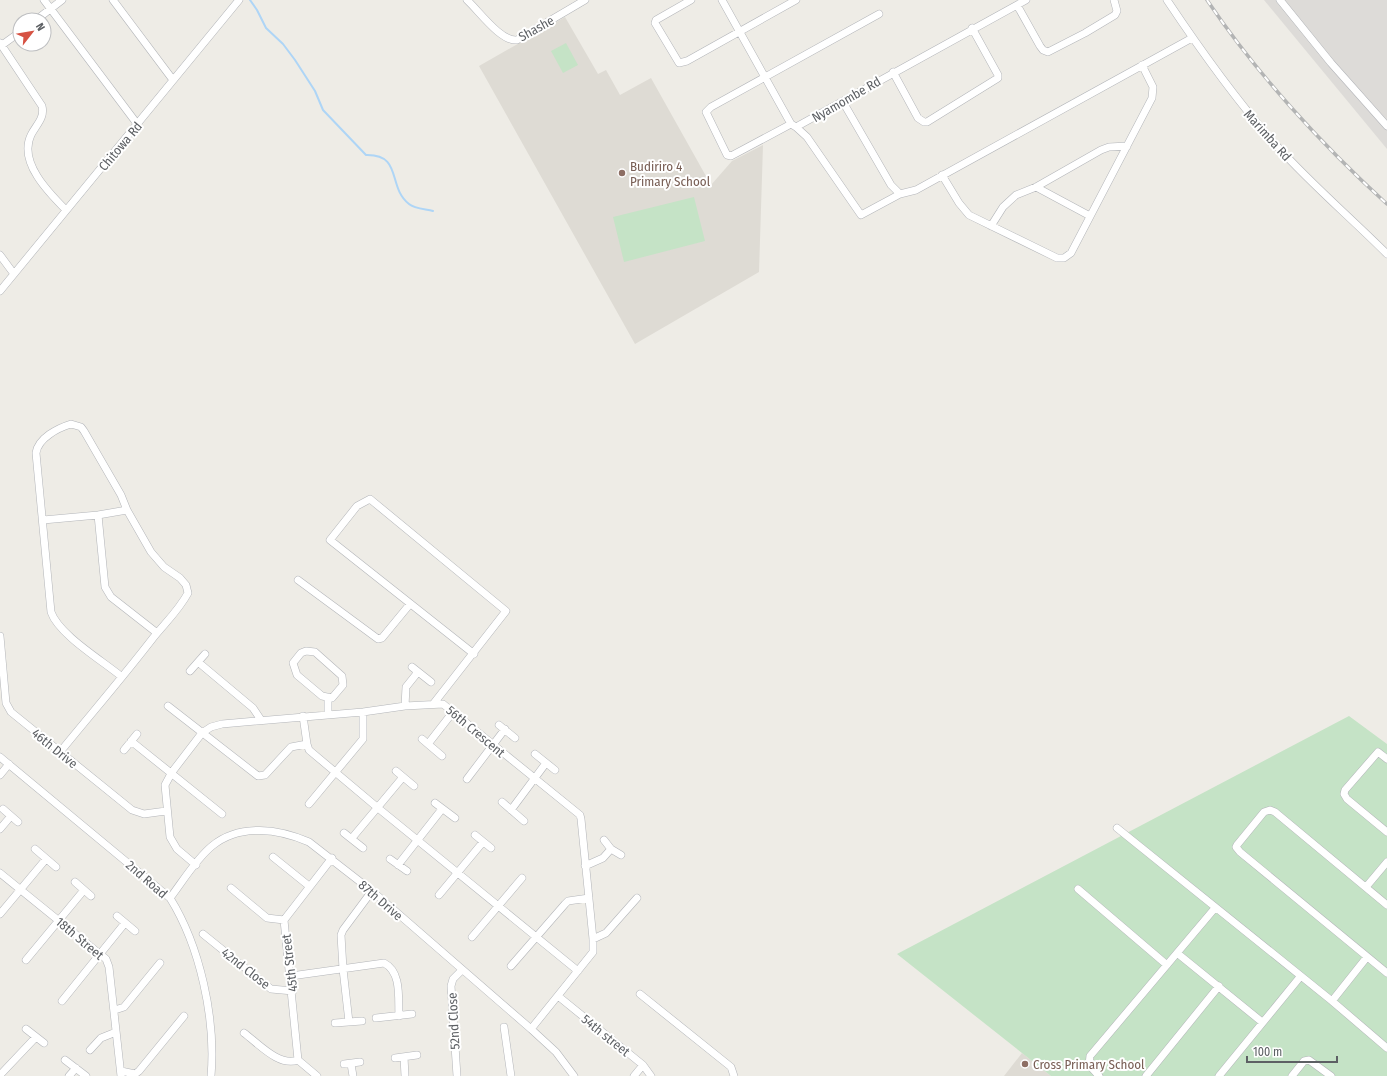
<svg xmlns="http://www.w3.org/2000/svg" width="1387" height="1076" viewBox="0 0 1387 1076" font-family="'Fira Sans Condensed',sans-serif">
  <style>
    .industrial { fill: #dddbd8 }
    .education { fill: #dedbd4 }
    .green { fill: #c5e3c6 }
    .lines { fill: none; stroke-linecap: round; stroke-linejoin: round }
    .stream { stroke: #aed5f6; stroke-width: 2 }
    .minor-casing { stroke: #b3b5b9; stroke-width: 8 }
    .minor { stroke: #fff; stroke-width: 7 }
    .rail-casing { stroke: #b3b4b4; stroke-width: 3.5 }
    .rail { stroke: #fff; stroke-width: 2; stroke-dasharray: 6; stroke-linecap: butt }
    .education-dot { fill: #8d6e63; stroke: #fff; stroke-width: 1.5 }
    .labels { text-anchor: middle; stroke-width: 4; stroke-linejoin: round; paint-order: stroke }
    .street-label { font-size: 13px; fill: #5d6064; stroke: #fff }
    .education-label { font-size: 13px; fill: #785e54; stroke: #fff; text-anchor: start }
  </style>
  <rect width="100%" height="100%" fill="#eeece6"/>
  <!-- industrial -->
  <path class="industrial" d="M1264,0H1387V149Z"/>
  <!-- education -->
  <path class="education" d="M565,17L598,74L606,70L620,95L651,78L711,185L732,161L763,145L759,272L635,344L479,66Z
    M1022,1053L1051,1076H1004Z"/>
  <!-- green -->
  <path class="green" d="M566,43L578,65L563,73L551,51Z
    M694,197L705,241L624,262L613,217Z
    M1349,716L1387,744V1076H1051L897,954Z"/>
  <g class="lines">
    <!-- stream -->
    <path class="stream" d="M250,0L257,10L266,28L283,44L295,60L315,91L323,110L366,155C403,154 387,187 409,204C415,209 426,209 433,211"/>
    <!-- minor casing -->
    <g class="minor-casing">
      <path id="minor" d="M44,0L138,125
        M113,0L173,80
        M467,0C479,11 501,42 517,40L585,0
        M691,0L656,20L655,23L679,63L687,61L796,0
        M722,0L791,124L796,127L1026,0
        M1167,0C1201,51 1236,100 1276,145C1311,184 1350,217 1387,254
        M1280,0L1331,63L1387,126
        M1017,5L1040,46L1043,50L1048,52L1085,33L1115,15L1117,11L1114,0
        M36,20L62,0
        M0,43L42,106C45,118 36,125 31,135C18,162 49,193 66,210
        M2,45L20,32
        M893,72L918,118L924,122H927L998,78V75L972,28
        M843,102L891,185L900,194L916,190L1192,38
        M791,124L731,156L727,155L706,112L711,107L879,14
        M796,127L807,137L861,215L900,194
        M942,175L959,203L969,215L1057,258H1064L1071,253L1152,98L1153,87L1142,65
        M1036,187L1090,216
        M991,226L1003,207L1016,195L1036,187L1101,150L1109,147L1127,146
        M0,255L14,274
        M0,291L239,0
        M98,515L105,587L111,597L157,633
        M43,520L98,515L127,510
        M298,580L378,639L382,638L410,604
        M0,636L6,703L11,712L132,810L144,814L166,811
        M306,651L315,652L342,676L343,685L332,698L322,696L297,675L293,663L301,653Z
        M198,662L253,708L261,720
        M412,667L431,682
        M190,671L205,654
        M328,698V714
        M434,703L506,611L370,499L357,506L330,540L474,654
        M168,706L258,776L265,775L291,747L307,744
        M405,706L406,687L418,672
        M303,716L307,744L309,750L378,808L578,971
        M499,725L515,738
        M422,739L442,756
        M131,741L222,814
        M428,744L453,712
        M124,750L137,734
        M60,752C91,714 123,677 153,638C165,623 179,610 188,593L186,585L180,578L164,567L151,552L127,510L121,495L84,431L81,427L71,424C58,428 38,438 36,453L51,612C59,635 103,661 122,677
        M535,754L555,770
        M0,757L170,898C200,946 216,1019 211,1076
        M1387,759L1378,752L1345,790L1344,794L1347,799L1387,832
        M396,771L414,786
        M0,775L9,764
        M467,779L505,729
        M502,802L524,821
        M435,803L455,818
        M309,804L363,739V712
        M3,809L18,822
        M511,810L546,763
        M1117,828L1332,1001L1387,1048
        M0,829L11,816
        M344,833L363,848
        M475,835L491,848
        M352,838L403,777
        M604,840L611,849L621,855
        M35,849L56,867
        M273,857L309,886
        M390,859L407,871
        M196,865L177,849L170,837L165,785L172,772L202,733L211,727L222,724L363,712L405,706L443,704L580,815L581,819L593,939V952L531,1029
        M398,865L442,809
        M585,866L603,858L611,849
        M0,873L106,959L109,967L121,1076
        M75,882L91,896
        M1366,887L1387,862
        M231,888L267,918L284,920
        M1078,889L1167,965
        M439,895L483,842
        M170,898C183,881 196,859 212,846C240,823 279,829 309,842L372,891L531,1029L556,1052L574,1076
        M1387,905L1275,812L1270,810L1264,812L1237,845L1236,847L1240,852L1387,973
        M0,914L46,859
        M117,916L135,931
        M203,934L271,989L293,991
        M472,937L522,878
        M593,939L606,933L637,898
        M1177,953L1262,1022
        M26,960L84,890
        M511,966L565,904L568,901L589,898
        M291,976L384,963C402,972 398,999 399,1016
        M640,994L731,1067L734,1076
        M558,996L643,1065L651,1076
        M62,1001L125,923
        M1332,1001L1367,957
        M115,1010L124,1007L160,963
        M376,1018L412,1014
        M349,1022L343,969L341,935L343,930L372,891
        M335,1023L362,1021
        M504,1027L511,1076
        M26,1029L44,1043
        M244,1033C259,1044 279,1067 298,1060
        M90,1050L101,1038L116,1032
        M404,1057L405,1076
        M395,1058L417,1055
        M65,1060L86,1076
        M344,1064L360,1062
        M351,1064L353,1076
        M121,1071L135,1074L139,1071L184,1016
        M0,1075L36,1037
        M69,1076L76,1068
        M317,1076L298,1060L284,920L332,858
        M457,1076L451,986L453,979L462,970
        M634,1076L643,1065
        M1099,1076L1089,1065L1090,1056L1215,908
        M1146,1076L1219,986
        M1219,1076L1300,977
        M1292,1076L1304,1061L1309,1060L1331,1076"/>
    </g>
    <!-- minor -->
    <use href="#minor" class="minor"/>
    <!-- rail casing -->
    <g class="rail-casing">
      <path id="rail" d="M1207,0C1256,73 1322,145 1387,204"/>
    </g>
    <!-- rail -->
    <use href="#rail" class="rail"/>
  </g>
  <!-- markers -->
  <g class="education-dot">
    <circle cx="622" cy="173" r="4"/>
    <circle cx="1025" cy="1064" r="4"/>
  </g>
  <g class="labels">
    <!-- street labels -->
    <g class="street-label">
      <text transform="translate(536 28) rotate(-29)" y="5">Shashe</text>
      <text transform="translate(846 99) rotate(-30)" y="5">Nyamombe Rd</text>
      <text transform="translate(1268 135) rotate(48)" y="5">Marimba Rd</text>
      <text transform="translate(120 146) rotate(-50)" y="5">Chitowa Rd</text>
      <text transform="translate(476 731) rotate(40)" y="5">56th Crescent</text>
      <text transform="translate(55 748) rotate(39)" y="5">46th Drive</text>
      <text transform="translate(147 879) rotate(41)" y="5">2nd Road</text>
      <text transform="translate(381 900) rotate(41)" y="5">87th Drive</text>
      <text transform="translate(80 938) rotate(40)" y="5">18th Street</text>
      <text transform="translate(289 963) rotate(-97)" y="5">45th Street</text>
      <text transform="translate(246 968) rotate(38)" y="5">42nd Close</text>
      <text transform="translate(453 1021) rotate(-93)" y="5">52nd Close</text>
      <text transform="translate(606 1035) rotate(39)" y="5">54th street</text>
    </g>
    <!-- education labels -->
    <g class="education-label">
      <text x="630" y="171">Budiriro 4<tspan x="630" dy="15">Primary School</tspan></text>
      <text x="1033" y="1069">Cross Primary School</text>
    </g>
  </g>
  <!-- north arrow -->
  <g transform="translate(32 32) rotate(59)"><circle r="19" fill="#ffffff" stroke="#bebfc1"/>
  <path d="M0-3L7 15L0 10L-7 15Z" fill="#d65243"/>
  <text y="-6" font-size="11" font-weight="bold" text-anchor="middle" fill="#5d6064">N</text>
  </g>
  <!-- scale -->
  <path d="M1247 1056v6h90v-6" fill="none" stroke="#5d6064" stroke-width="2"/>
  <text x="1253" y="1056" font-size="12" fill="#5d6064" stroke="#ffffff" stroke-width="3" paint-order="stroke">100 m</text>
</svg>
